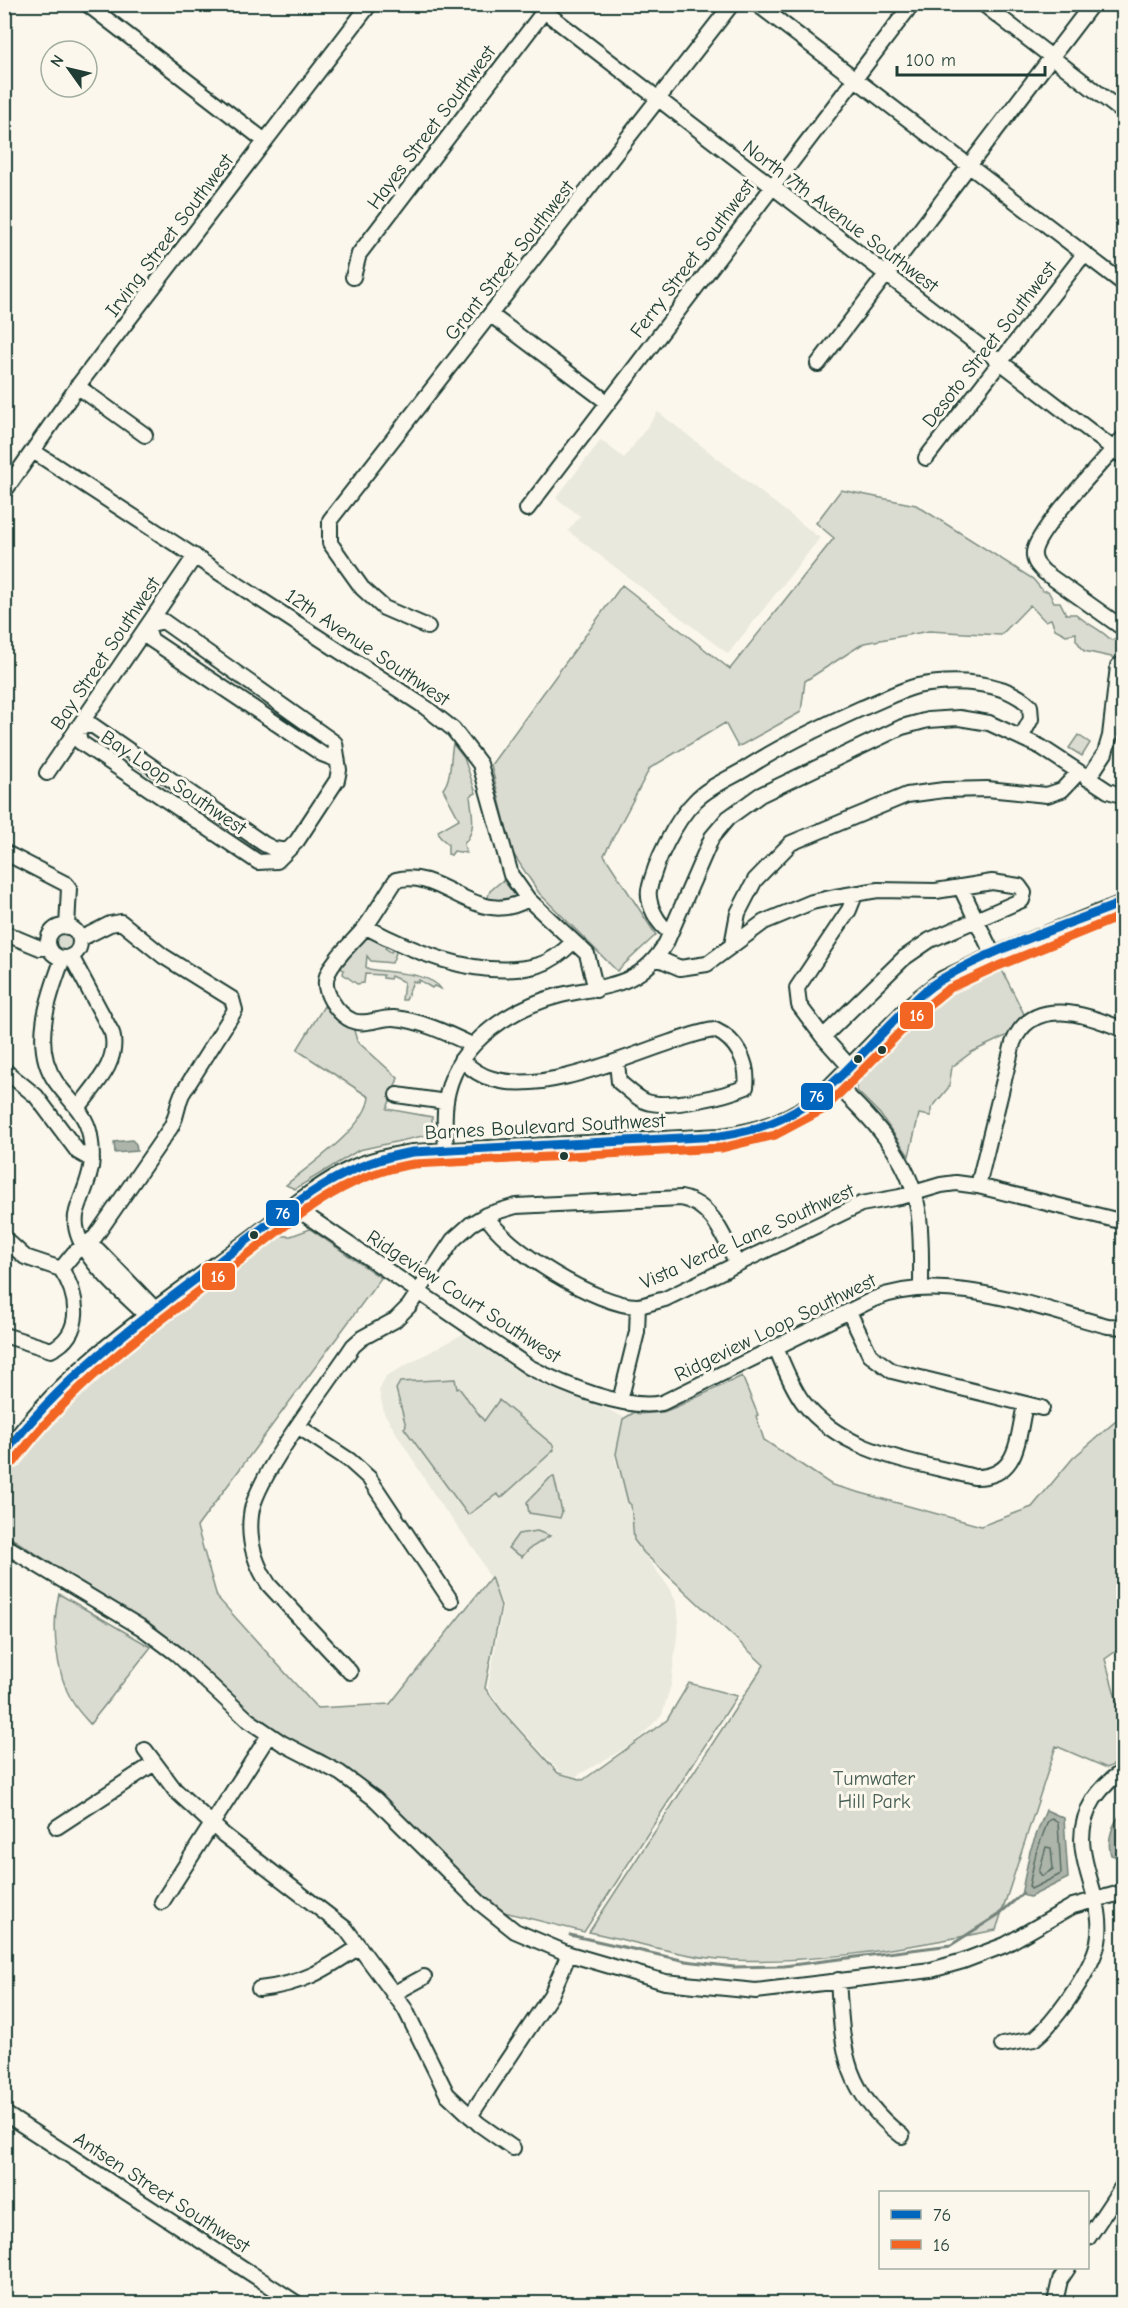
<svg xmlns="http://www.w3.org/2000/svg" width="1128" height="2308" viewBox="0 0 1128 2308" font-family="'Comic Neue',sans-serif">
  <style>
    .built { fill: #eae9de }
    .green { fill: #dbdcd1; stroke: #7d8c82; stroke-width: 1.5 }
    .water { fill: #adb4aa; stroke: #74847b; stroke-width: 1.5 }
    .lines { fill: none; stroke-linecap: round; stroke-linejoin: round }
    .shore { stroke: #586d63; stroke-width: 1.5 }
    .stream { stroke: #74847b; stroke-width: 3 }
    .minor-casing { stroke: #1f3d34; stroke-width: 18 }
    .minor { stroke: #fbf7ec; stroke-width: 14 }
    .bus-1-casing { stroke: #fbf7ec; stroke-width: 14 }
    .bus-2-casing { stroke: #fbf7ec; stroke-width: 14 }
    .bus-1 { stroke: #0065bd; stroke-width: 9 }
    .bus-2 { stroke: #f26522; stroke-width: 9 }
    .bus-dot { fill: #1f3d34; stroke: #fbf7ec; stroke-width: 2 }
    .labels { text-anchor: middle; stroke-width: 6; stroke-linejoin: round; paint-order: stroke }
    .street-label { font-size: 20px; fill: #1f3d34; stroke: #fbf7ec }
    .park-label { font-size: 20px; fill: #455d53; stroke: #fbf7ec }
    .line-badge { stroke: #fbf7ec; stroke-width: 2 }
    .badge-label { font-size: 16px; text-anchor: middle; font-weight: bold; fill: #fff }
  </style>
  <rect width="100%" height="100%" fill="#fbf7ec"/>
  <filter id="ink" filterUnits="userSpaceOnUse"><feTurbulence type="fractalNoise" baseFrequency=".0167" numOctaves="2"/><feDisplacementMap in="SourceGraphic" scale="12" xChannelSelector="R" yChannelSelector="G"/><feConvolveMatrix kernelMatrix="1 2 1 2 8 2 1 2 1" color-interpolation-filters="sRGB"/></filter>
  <g filter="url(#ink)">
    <!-- built -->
    <path class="built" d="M658,412L820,538L728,654L568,531L580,516L556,498L601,440L624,458Z
      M463,1334L536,1382L599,1405L623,1417L615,1458L629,1505L634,1540L668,1586L677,1603L679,1621L671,1685L662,1715L634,1743L575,1777L560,1772L502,1709L488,1688L503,1605L476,1551L440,1504L384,1413L379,1391L386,1376Z"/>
    <!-- green -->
    <path class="green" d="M841,490L916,505L1033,579L1043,591H1048L1054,602H1060L1066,614H1076C1087,625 1100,628 1111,640L1118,639L1123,644V664L1116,658L1084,651L1076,640V633L1066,635L1055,629L1051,619L1045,621L1030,605L1001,635L929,631L864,643L805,681L801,712L738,747L725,723L650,768L604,855L656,935L617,971L539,893L512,852L491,765L622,585L730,669L834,538L816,523Z
      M1078,735L1090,743L1082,756L1069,748Z
      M453,744L464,758L476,793L470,796C472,814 477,829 464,844L466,853L454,851L451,855L448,854V844L440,837L438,831L459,819L443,789C452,778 450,757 453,744Z
      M503,880L518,899L505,903L487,900L490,891Z
      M56 942a9 9 0 1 1 18 0a9 9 0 1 1-18 0Z
      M367,934L387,945L385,948L391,952L394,948L396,953L392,963L371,961L367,956L366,967L369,969C388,973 431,972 441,989L434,986L432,988L419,980L418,983L413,981L406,1000H402L404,982L391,976L390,979L383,978V975L365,974L364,983L357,984L343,974L344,970L339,967Z
      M999,964L1024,1014L1008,1035L972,1052L952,1067L949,1087L931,1109V1116L919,1114L909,1156L880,1114L857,1091L856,1077L924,1006L946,989Z
      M324,1006L353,1027L357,1041L398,1078L387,1109L432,1117V1134L359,1150L295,1189L286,1185C309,1165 366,1128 369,1097L297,1050Z
      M310,1229L381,1278L197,1527L217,1597L317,1708L390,1704L491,1577L501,1606L485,1688L502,1711L558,1773L583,1780L667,1720L689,1683L737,1696L584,1932L496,1910L380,1794L324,1755L271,1731L179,1645L5,1534V1479L56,1406L278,1236H291Z
      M742,1376L758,1415L756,1416L764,1440L832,1485L981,1526L1032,1507L1073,1458L1123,1415V1646L1105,1659L1123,1723V1760L1107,1768L1056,1746L996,1930C911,1947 795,1968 709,1958C669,1953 628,1940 589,1932L764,1665L644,1553L634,1540L631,1505L628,1502L616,1454L623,1419L635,1412L638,1414L663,1412L676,1407Z
      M455,1379L457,1389L459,1388L484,1421L499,1400L553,1445L554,1450L501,1498L497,1494L468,1515L404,1428L406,1426L396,1389L400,1382Z
      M554,1477L562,1512L560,1518L529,1513L527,1502L550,1478Z
      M537,1531L550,1536L529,1549L522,1557L508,1548L518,1534Z
      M59,1594L151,1647L90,1724C84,1717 77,1710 72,1701C56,1673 51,1626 59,1594Z"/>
    <!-- water -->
    <path class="water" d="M132,1140L136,1144L137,1151L115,1153L114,1142Z
      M1046,1810L1064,1818L1068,1878L1030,1897L1021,1895L1030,1851Z
      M1123,1812V1854L1117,1857L1111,1855C1106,1840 1113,1822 1123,1812Z"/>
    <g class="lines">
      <!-- shore -->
      <path class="shore" d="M1052,1819L1058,1823L1061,1874L1031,1889L1029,1886L1036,1853L1048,1821Z
        M1046,1847L1051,1848L1053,1869L1042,1876L1039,1872Z"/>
      <!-- stream -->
      <path class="stream" d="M570,1935L686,1961L734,1967L784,1966L951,1945L998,1915L1023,1893"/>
      <!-- minor casing -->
      <g class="minor-casing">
        <path id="minor" d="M87,4L265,141
          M535,4L1124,457
          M757,4L1124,284
          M983,4L1124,113
          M353,277L359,254L548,6
          M491,315L607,402
          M818,364L1092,4
          M77,386L145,435
          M1124,437C1106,459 1037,529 1034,552C1033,561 1038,566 1044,572L1124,629
          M33,451L425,707L453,729L480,764L511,875L528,899L587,954L596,990
          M926,458L1084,254
          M4,492L80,383L370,4
          M527,509L912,4
          M148,625L163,621L335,743L339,770L337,780L297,841L287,851
          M148,625L150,639L322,754L335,759
          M428,627L384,608L362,588L330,543V520L732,4
          M92,725L264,844L274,849L287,851L277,861L258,862L80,742L77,728Z
          M47,773L195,556
          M1088,779L1105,753L1110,736L1118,666
          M4,852L66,884L69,888L67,927
          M961,888L993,955
          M48 942a16 16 0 1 1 32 0a16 16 0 1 1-32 0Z
          M366,927C415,953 482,981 539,965C552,961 564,951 573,942
          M670,932C658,925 647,904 649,890C655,862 675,821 695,801C708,787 729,779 745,769C782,745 822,726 862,708C880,701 898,691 917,686C952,679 1004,680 1030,706L1031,719L1022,736
          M4,933L40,948L49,947
          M732,945L738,913L755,880L791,843L907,795L944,790L987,789L1047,795L1062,790L1079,772
          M71,956L112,1033C120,1062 94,1086 78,1108
          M63,958C49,995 30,1046 56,1082C68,1099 86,1113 90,1135C96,1170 87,1180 77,1211C66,1248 123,1292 147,1316
          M657,958L680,968L707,964L764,922L812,902L835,897L878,890L936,891L992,882L1019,886L1024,893L1022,900L930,940L904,958L823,1037
          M472,1045C449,1034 420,1020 394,1018C381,1017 365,1026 353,1021C337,1014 320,990 328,973C337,954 354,942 366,926C377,911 386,895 396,880C443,867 476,930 528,899
          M461,1060C471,1068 480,1076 493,1079C544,1094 623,1058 671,1042C685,1038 701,1031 715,1030C737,1040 749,1063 746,1087C725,1096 668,1109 647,1102C637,1099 627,1088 619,1082L617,1063
          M850,1067L823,1037L799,1005L797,988L849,910L855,895
          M4,1070L36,1096L78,1152L92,1160
          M834,1083C871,1117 909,1157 918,1209C922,1235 921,1262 921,1288
          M397,1095L446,1102
          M446,1150C445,1131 443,1110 448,1091C460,1041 513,1007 561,995C605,985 640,988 666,943L712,837L728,818L760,795L902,727L928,720L959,718L989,723L1041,747L1108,791L1124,796
          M978,1186L1013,1043C1032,995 1087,1014 1124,1030
          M294,1207L529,1367C562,1384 625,1411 662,1403L874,1299C943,1270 1037,1308 1108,1326L1124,1327
          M486,1215C503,1248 599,1307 638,1306C646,1305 656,1301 665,1299L861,1204L900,1197L941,1185L956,1183L978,1186L1124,1222
          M4,1238L25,1257L61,1269L74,1253L95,1237L171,1127C179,1112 176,1107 182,1094L235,1010L232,999L163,956L121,922L110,924L80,939
          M86,1246L98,1250L156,1310
          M849,1312L870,1355L892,1371L1042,1408
          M4,1335L51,1350C84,1334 79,1296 61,1269
          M776,1348C784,1366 791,1386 803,1402C843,1454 914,1461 974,1477C1019,1478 1017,1439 1025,1405
          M620,1401L637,1332L638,1306
          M299,1427L349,1460L369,1478L451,1601
          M4,1455C63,1367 160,1307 243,1244C278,1219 313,1186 352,1168C371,1159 392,1155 413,1152L720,1136C757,1132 787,1120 817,1099L913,1002L942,979L993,955L1124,902
          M4,1545L142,1628L177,1654L248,1720L282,1743L340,1773L375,1799L480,1903L515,1931L569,1954L665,1982L756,1991L931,1970L963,1961L1005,1945L1073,1906L1124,1892
          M350,1672L269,1585C255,1564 248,1540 251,1515C254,1478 330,1382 353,1346L362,1338L395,1320L409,1306L453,1240L471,1224L486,1215L516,1206L681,1198C713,1204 724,1238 737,1264
          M145,1750L175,1790L224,1835L346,1929L405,2009L447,2094L479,2124L513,2148
          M57,1827L153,1764
          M162,1902L269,1735
          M838,1980C843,2049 842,2089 902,2136
          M259,1989C303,1984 323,1971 359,1947
          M393,1994L424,1977
          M1002,2045L1034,2039L1043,2031C1062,2011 1092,1969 1098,1942C1108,1892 1061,1851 1094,1799C1102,1788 1111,1777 1124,1771
          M4,2113L298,2304
          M470,2116L551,1995L569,1954
          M1088,2238L1124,2184
          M1055,2302L1060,2280L1068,2268"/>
      </g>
      <!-- minor -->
      <use href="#minor" class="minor"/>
      <!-- bus-1 casing -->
      <g class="bus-1-casing">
        <path id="bus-1" d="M4,1454C64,1375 142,1319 221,1260C283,1214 334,1164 413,1152L720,1136C806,1124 834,1082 891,1024C907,1008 923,990 942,979C993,948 1067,925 1124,902"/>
      </g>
      <!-- bus-2 casing -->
      <g class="bus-2-casing">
        <path id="bus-2" d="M14,1462C73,1382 151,1327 230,1268C289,1224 339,1175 414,1164L721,1148L775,1135L824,1109L921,1011L948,989L998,966L1124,915"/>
      </g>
      <!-- bus-1 -->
      <use href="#bus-1" class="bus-1"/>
      <!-- bus-2 -->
      <use href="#bus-2" class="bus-2"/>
    </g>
  </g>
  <!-- markers -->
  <g class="bus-dot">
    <circle cx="882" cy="1050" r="5"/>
    <circle cx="858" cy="1059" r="5"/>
    <circle cx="564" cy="1156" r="5"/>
    <circle cx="254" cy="1235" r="5"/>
  </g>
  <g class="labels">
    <!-- street labels -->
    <g class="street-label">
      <text transform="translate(431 127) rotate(-53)" y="7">Hayes Street Southwest</text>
      <text transform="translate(841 216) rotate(37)" y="7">North 7th Avenue Southwest</text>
      <text transform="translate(169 235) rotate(-53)" y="7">Irving Street Southwest</text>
      <text transform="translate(692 258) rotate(-53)" y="7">Ferry Street Southwest</text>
      <text transform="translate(509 260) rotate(-52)" y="7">Grant Street Southwest</text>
      <text transform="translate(989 344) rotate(-52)" y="7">Desoto Street Southwest</text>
      <text transform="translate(368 647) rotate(34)" y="7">12th Avenue Southwest</text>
      <text transform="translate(105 653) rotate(-56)" y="7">Bay Street Southwest</text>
      <text transform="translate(174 782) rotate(34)" y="7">Bay Loop Southwest</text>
      <text transform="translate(545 1126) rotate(-3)" y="7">Barnes Boulevard Southwest</text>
      <text transform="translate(747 1236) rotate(-24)" y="7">Vista Verde Lane Southwest</text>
      <text transform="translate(464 1296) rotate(33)" y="7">Ridgeview Court Southwest</text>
      <text transform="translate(775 1327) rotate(-26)" y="7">Ridgeview Loop Southwest</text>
      <text transform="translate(162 2192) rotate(33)" y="7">Antsen Street Southwest</text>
    </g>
    <!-- park labels -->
    <g class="park-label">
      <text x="874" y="1785">Tumwater<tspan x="874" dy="23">Hill Park</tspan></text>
    </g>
  </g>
  <g class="line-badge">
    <rect x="899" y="1001" width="35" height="29" rx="6" fill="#f26522"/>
    <rect x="800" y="1082" width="34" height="29" rx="6" fill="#0065bd"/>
    <rect x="265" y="1199" width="35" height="28" rx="6" fill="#0065bd"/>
    <rect x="201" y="1262" width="35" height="29" rx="6" fill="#f26522"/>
  </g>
  <g class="badge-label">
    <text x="917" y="1021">16</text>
    <text x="817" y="1102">76</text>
    <text x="283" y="1219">76</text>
    <text x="218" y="1282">16</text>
  </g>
  <!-- margin -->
  <rect width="1128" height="2308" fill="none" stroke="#fbf7ec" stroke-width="24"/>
  <rect x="12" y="12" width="1104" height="2284" fill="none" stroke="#1f3d34" stroke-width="2" filter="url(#ink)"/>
  <!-- legend -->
  <rect x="879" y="2191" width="210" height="78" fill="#fbf7ec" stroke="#a3ada2" stroke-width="1.5"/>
  <rect x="891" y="2210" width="30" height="9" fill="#0065bd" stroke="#a3ada2" stroke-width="1.5"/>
  <text x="933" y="2221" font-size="18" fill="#1f3d34">76</text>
  <rect x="891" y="2240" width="30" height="9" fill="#f26522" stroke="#a3ada2" stroke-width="1.5"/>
  <text x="933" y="2251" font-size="18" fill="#1f3d34">16</text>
  <!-- north arrow -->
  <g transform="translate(69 69) rotate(304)"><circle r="28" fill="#fbf7ec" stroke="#a3ada2" stroke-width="1.5"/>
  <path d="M0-4.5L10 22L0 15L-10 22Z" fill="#1f3d34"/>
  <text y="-9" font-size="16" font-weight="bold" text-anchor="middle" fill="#1f3d34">N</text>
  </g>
  <!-- scale -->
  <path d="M897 66v9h148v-9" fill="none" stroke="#1f3d34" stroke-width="3"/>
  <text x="906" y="66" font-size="18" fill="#1f3d34" stroke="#fbf7ec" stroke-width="4.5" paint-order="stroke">100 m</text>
</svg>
